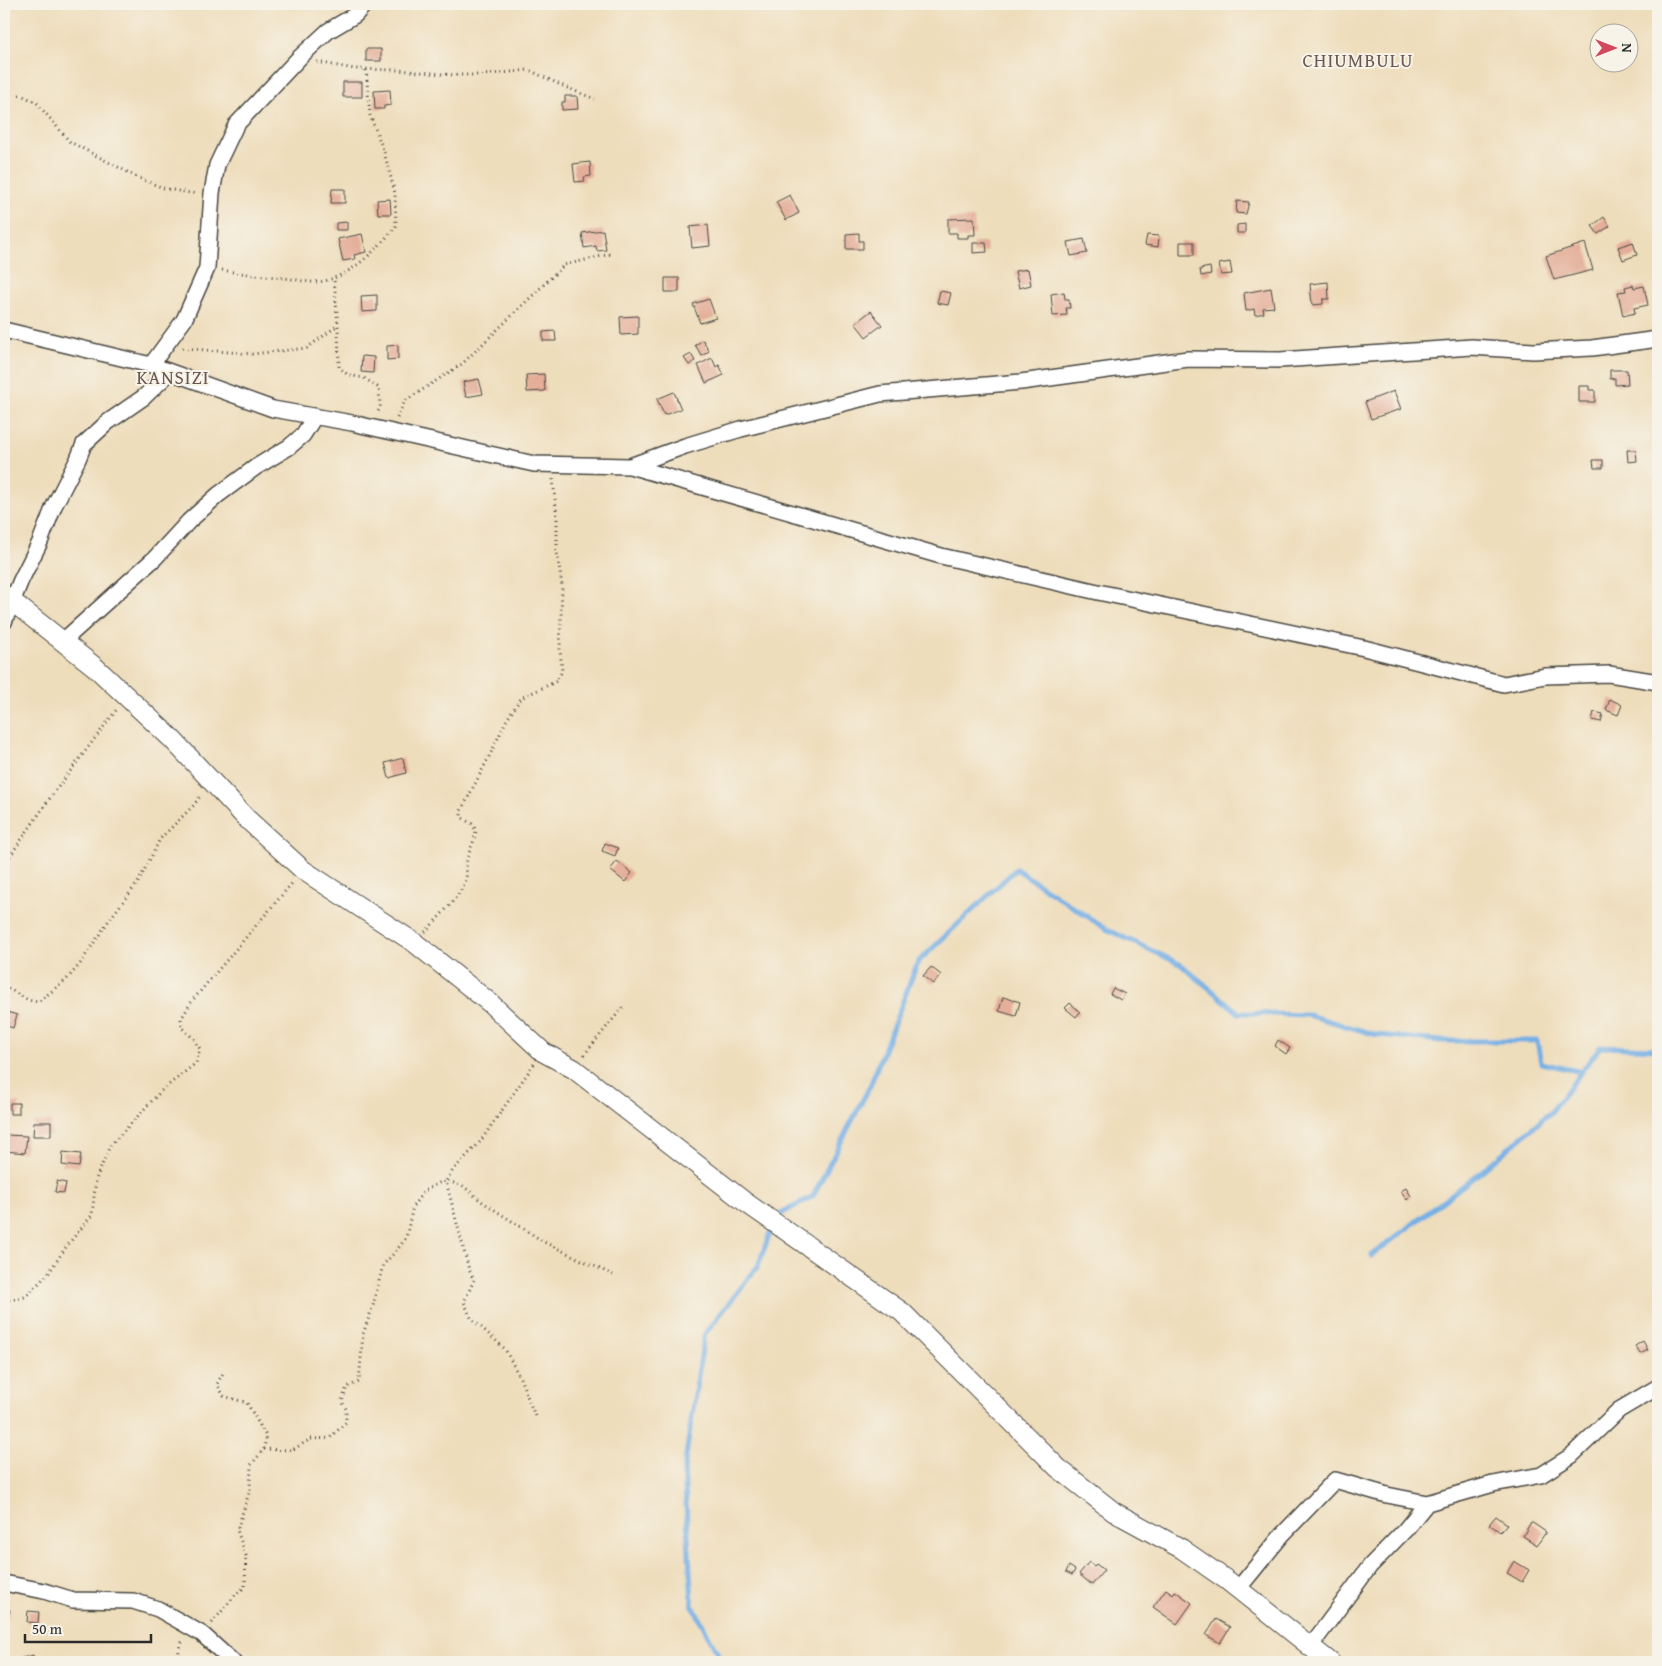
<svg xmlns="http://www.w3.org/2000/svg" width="1662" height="1666" viewBox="0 0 1662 1666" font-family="'Gentium Book Plus',serif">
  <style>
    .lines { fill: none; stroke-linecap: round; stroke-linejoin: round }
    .stream { stroke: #74afe5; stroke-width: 5 }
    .building { fill: #e4ae99 }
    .minor-casing { stroke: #484641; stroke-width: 18 }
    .tertiary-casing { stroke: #484641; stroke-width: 21 }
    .path { stroke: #484641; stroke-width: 3; stroke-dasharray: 1 4; stroke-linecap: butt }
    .minor { stroke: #fff; stroke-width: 15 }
    .tertiary { stroke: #fff; stroke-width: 19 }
    .labels { text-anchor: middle; stroke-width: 4; stroke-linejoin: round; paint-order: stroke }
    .quarter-label { font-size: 19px; letter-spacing: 1px; fill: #6c5952; stroke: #f7f3e8 }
  </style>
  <rect width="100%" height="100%" fill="#f7f3e8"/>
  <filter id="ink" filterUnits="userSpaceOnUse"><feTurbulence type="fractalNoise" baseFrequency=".02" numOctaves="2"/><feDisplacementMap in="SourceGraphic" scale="10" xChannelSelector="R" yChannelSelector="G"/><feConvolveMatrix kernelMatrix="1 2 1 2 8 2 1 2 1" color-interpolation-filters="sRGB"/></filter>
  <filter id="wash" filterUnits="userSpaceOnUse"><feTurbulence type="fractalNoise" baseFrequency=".0096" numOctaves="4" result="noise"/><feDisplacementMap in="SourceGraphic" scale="20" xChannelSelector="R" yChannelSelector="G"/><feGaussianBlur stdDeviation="1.12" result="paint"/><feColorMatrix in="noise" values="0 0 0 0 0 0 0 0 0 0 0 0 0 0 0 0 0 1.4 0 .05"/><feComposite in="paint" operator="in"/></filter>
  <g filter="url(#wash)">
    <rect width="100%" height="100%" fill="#edb"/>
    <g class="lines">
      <!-- stream -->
      <path class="stream" d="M781,1214L813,1196L870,1086L918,962L1016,869L1106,929L1180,964L1239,1013L1308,1015L1377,1035L1441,1041H1537L1541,1063L1582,1072
        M1371,1256L1482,1171L1551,1112L1600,1047L1658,1049
        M722,1662L692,1604L684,1469L704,1335L758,1266L770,1233"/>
    </g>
    <g id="blocks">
      <!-- building -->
      <path class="building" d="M366,49H381V61H366Z
        M343,82H362V97H343Z
        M390,90L391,105L384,106V109H375L374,91Z
        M565,96H577L578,109L562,110V102H565Z
        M590,162L591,176L584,177L585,181L575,182L573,164Z
        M332,189H345V203H331Z
        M790,195L799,213L786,220L776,202Z
        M390,199L391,214H378L377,200Z
        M1237,201L1249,202L1246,214L1236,213Z
        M1604,217L1610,226L1598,234L1592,226Z
        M974,218L975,235H968V238H957V233H948V219Z
        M347,222V230H336V223Z
        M1245,224V233H1237V225Z
        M708,225L710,246L692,248L690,227Z
        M603,230L606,250L597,251L596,246L584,248L582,233Z
        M859,233V241H863V249H846V234Z
        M362,234L366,252L354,255L355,259L343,261L338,239Z
        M1147,235L1159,236L1158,247L1145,245Z
        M1084,239L1087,253L1071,256L1068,242Z
        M1180,242H1194V255H1180Z
        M1633,242L1637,255L1623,260L1618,247Z
        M973,243H986L987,252L973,253Z
        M1585,243L1593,270L1554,280L1546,256Z
        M1230,262L1232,274L1221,275L1219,264Z
        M1210,267L1211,274L1201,276L1200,269Z
        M1028,269L1031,285L1019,288L1015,271Z
        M665,278H679V292H665Z
        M1328,282L1329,299H1323V304L1312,305L1310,284Z
        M1633,285L1634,288L1644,286L1648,305L1634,308L1635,313L1623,316L1618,292L1626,291L1625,287Z
        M1271,288L1274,307L1263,308L1264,313L1255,315L1254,309L1246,311L1244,293Z
        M940,291L951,293L948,305L937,303Z
        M1064,292L1065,299H1069L1070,308H1066L1067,315L1053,316L1051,294Z
        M377,295V311L362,312L361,296Z
        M709,299L716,318L700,323L693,304Z
        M871,311L882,325L866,337L855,323Z
        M638,316V334L621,335L620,317Z
        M555,331L556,341H543V332Z
        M703,340L709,351L702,356L695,345Z
        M398,345V359L387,360V346Z
        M691,354L695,361L689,365L684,358Z
        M362,356L374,357L373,373L361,372Z
        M712,358L716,367L719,365L724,375L706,383L698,365Z
        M1610,370H1627L1628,384L1615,385V378L1610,379Z
        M544,374L545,391L527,392L526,375Z
        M479,379L483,394L466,397L463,382Z
        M1579,386H1589V390H1595V402H1579Z
        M1394,391L1401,409L1371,419L1365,402Z
        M674,392L681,409L664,415L657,399Z
        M1627,450H1636L1637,461L1628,462Z
        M1593,460H1603V468H1594Z
        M1610,699L1622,705L1618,715L1606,710Z
        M1594,712L1603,714L1601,722L1592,720Z
        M403,758L406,773L389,778L385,763Z
        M605,843L618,848L615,856L602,851Z
        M617,861L632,873L625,882L610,870Z
        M931,967L941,975L933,984L923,976Z
        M1113,988L1125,994L1121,1000L1110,994Z
        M1003,997L1020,1002L1016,1016L999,1011Z
        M1070,1003L1080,1012L1076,1017L1065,1008Z
        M4,1011L17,1015L13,1028L4,1025Z
        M1278,1040L1290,1048L1286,1054L1275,1046Z
        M10,1103H19V1114H10Z
        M34,1122H51V1136H33Z
        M6,1135L27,1136L25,1153L5,1151Z
        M63,1152L81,1154L79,1167L62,1165Z
        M57,1181L66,1183L64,1193L55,1192Z
        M1406,1188L1411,1196L1407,1200L1401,1191Z
        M1643,1341L1648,1350L1640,1354L1635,1346Z
        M1496,1516L1507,1524L1500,1532L1489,1524Z
        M1531,1522L1546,1532L1537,1545L1523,1536Z
        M1514,1561L1529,1570L1522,1582L1507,1573Z
        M1089,1562L1094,1566L1096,1564L1104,1570L1092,1585L1079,1574Z
        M1069,1566L1075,1570L1072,1575L1066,1572Z
        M1166,1589L1173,1594L1175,1591L1192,1603L1177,1624L1153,1607Z
        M4,1608L10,1610L4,1629Z
        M28,1611L39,1612L38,1623L27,1622Z
        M1216,1619L1230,1627L1220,1643L1206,1635Z
        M33,1655L35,1662H20L19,1659Z"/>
    </g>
  </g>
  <g filter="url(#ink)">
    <use href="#blocks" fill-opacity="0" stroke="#484641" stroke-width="1"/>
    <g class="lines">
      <!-- minor casing -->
      <g class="minor-casing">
        <path id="minor" d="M4,330L151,365L273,409L352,423L534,464L630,466L941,556L1098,592L1364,648L1504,684L1545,676L1609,674L1658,682
          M151,365L184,320L207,268L212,193L217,165L236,125L299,58L328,31L355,15L365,4
          M630,466L685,446L741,429L880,394L1021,382L1188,359L1280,360L1472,347L1533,351L1592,348L1658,339
          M4,622L21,580L40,542L54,506L78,459L84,444L108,422L144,397L170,372
          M63,641L155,558L189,521L218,495L256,467L289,447L303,435L315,416
          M4,1583L44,1591L73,1600L133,1601L158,1609L202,1634L233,1662
          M1238,1589L1282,1535L1335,1480L1387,1495L1427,1503L1493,1484L1541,1475L1571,1456L1619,1410L1658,1387
          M1310,1647L1370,1566L1405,1530L1427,1503"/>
      </g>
      <!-- tertiary casing -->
      <g class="tertiary-casing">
        <path id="tertiary" d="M4,595L95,667L172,739L247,819L303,870L415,943L490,1003L543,1052L574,1069L745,1202L902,1312L1058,1468L1114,1512L1182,1549L1228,1581L1330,1662"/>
      </g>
      <!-- path -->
      <path class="path" d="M317,62L354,69L398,70L454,75H483L529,70L565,87L595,99
        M366,70L370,115L384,152L395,193L396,226C379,247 359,268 334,278L338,325L339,367L348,375L364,378L379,388L380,406L377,415
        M4,96L21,95L36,102L70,142L141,179L166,189L197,194
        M222,270C243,274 264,276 284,278C304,280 313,286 334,278
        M182,348L252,354L307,348L338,325
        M397,418L405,401L462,364L564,265L611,254
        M4,865L50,798L117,709
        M425,932C437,919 458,898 465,883C468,875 465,867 467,860C469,850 475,841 476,830L472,824L461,817V811L492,751L506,721L521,698L557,681L562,671L560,649L562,585L557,553V519L553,479
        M4,986L28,1000L38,1002L66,980L80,964L109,920L139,881L160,839L193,806L201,795
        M584,1055L623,1007
        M534,1064L480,1142L453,1170L446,1181L469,1270L474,1280L464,1302L471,1318L505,1349L520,1378L535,1416
        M4,1301L25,1297L48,1274L66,1247L92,1215L96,1179L110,1146L161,1091L196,1063L200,1049L194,1039L182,1028L181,1019L192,1001L293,882
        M264,1449L292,1450L311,1439L330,1438L346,1422V1409L342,1401L347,1387L359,1382L363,1334L373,1306L383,1265L396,1251L406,1238L413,1206L424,1191L439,1183L446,1181L462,1185L481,1201L544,1242L613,1275
        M212,1623L236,1594L245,1587L246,1556L237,1530L250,1490L251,1465L264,1449L266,1436L247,1403L224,1396L217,1384L223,1373
        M177,1662L180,1645L183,1641"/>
      <!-- minor -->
      <use href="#minor" class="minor"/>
      <!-- tertiary -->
      <use href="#tertiary" class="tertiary"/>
    </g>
  </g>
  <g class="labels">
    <!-- quarter labels -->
    <g class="quarter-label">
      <text x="1358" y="67">CHIUMBULU</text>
      <text x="173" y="384">KANSIZI</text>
    </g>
  </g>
  <!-- margin -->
  <rect width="1662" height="1666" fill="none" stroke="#f7f3e8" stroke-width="20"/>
  <!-- north arrow -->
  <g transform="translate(1614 48) rotate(90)"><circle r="24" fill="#f7f3e8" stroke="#a5a39c"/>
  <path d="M0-4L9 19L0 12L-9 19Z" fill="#d1495b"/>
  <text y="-8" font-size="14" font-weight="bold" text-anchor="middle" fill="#2b2b2b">N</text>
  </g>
  <!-- scale -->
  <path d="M25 1634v8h126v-8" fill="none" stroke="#2b2b2b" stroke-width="2.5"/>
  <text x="32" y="1634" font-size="15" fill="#2b2b2b" stroke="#f7f3e8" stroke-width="4" paint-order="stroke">50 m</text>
</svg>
